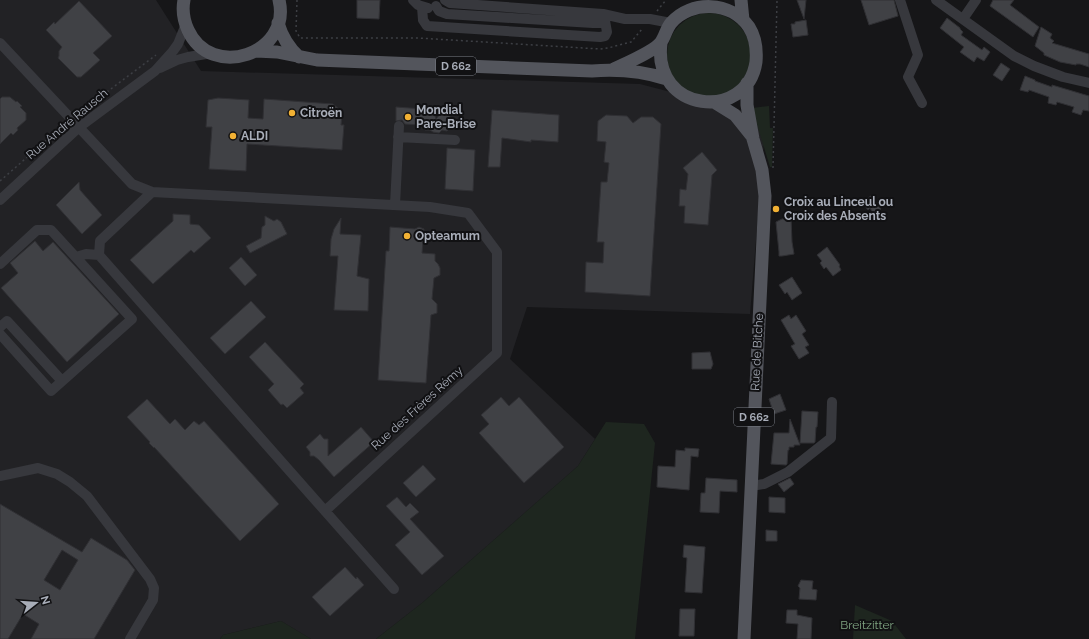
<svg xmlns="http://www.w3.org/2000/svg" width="1089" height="639" viewBox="0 0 1089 639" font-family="Raleway,sans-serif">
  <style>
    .built { fill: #222225 }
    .green { fill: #1e261f }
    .building { fill: #404145; stroke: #303034; fill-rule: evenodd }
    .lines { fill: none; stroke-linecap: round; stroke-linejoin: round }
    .path { stroke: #3d3f44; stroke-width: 1.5; stroke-dasharray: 2 3; stroke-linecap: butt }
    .minor { stroke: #37383d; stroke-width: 10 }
    .major { stroke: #53555c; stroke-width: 13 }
    .poi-dot { fill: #f2b134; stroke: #111113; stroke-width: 1.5 }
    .labels { text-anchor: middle; stroke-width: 4; stroke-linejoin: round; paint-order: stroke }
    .shield { fill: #111113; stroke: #7b7e86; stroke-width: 1 }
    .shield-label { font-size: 11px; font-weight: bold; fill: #a8adb8 }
    .poi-label { font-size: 12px; font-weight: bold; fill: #a8adb8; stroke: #111113; text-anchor: start }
    .street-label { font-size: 12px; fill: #a8adb8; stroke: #111113 }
    .park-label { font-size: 12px; fill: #7fa381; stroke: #111113 }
  </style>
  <rect width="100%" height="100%" fill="#161618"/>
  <!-- built -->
  <path class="built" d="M0,0H156L201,71L640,84L766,117L750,314L527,307L510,359L595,439L578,466L422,603L376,639H311L281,621L223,635L220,639H0Z"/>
  <!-- green -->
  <path class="green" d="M667 55a42 42 0 1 1 84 0a42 42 0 1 1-84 0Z
    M769,106L770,128H773L772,167H770L752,108Z
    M606,422L644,424L655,443L635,639H376L422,603L578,466Z
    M855,605L892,621L906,639H853Z
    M281,621L311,639H220L223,635Z"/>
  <!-- building -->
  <path class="building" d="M357,0H380L379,19L357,18Z
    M797,0H806L804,19Z
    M861,0H894L898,16L869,25Z
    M993,0H1014L1010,5L1039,27L1033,37L990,6Z
    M79,1L112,36L93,53L100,60L81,77H77L58,58L59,56V51L62,47L46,30L54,22L55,24Z
    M947,18L960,28V29L963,32L961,35L982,50L984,47L990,52L984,61L977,57L974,62L960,52L964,47L940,28Z
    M806,20L808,35L793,37L791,24H795V22Z
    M1041,27L1052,34L1050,38L1054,41L1052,43L1089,54V67L1080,64H1076V65L1060,62L1044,55V53L1035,46Z
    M1001,63L1010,69L1002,81L993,75Z
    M1025,76L1035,80V81L1052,87V85L1089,96V111L1083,110L1081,115L1072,112L1074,107L1057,102L1056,105L1048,103L1049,97L1029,90L1028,92L1020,90Z
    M2,97H10L16,102L17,101L22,106L20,107L26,113V120L17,128L18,130L13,135L11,133L0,144V99Z
    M218,98L249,100L248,118L263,119L264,99L333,104L340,110L342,115L341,125H344L342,150L247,144L246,171L209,169L212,127H206L208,100Z
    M396,107L423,109V111H433L436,119L442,112H448L450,116L449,129L447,131L442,130L439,133L433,132L430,130H425L422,125L405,124L402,120L396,121Z
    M492,110L559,115L558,142L531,140V142L502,138L500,167H488Z
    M606,115L627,116L633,123L641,117H653L661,124L650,296L585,292L586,262L603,263L604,242H597L601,182H607L609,163L604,162L606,142L597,141L598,121Z
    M447,148L475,150L473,191L445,189Z
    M702,152L717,170L712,175L708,225L684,223L685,206H679L680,189L686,190L688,174L683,168Z
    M79,182L80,190L102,215L82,234L56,205Z
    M871,196L881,209L874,214L870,208L868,210L862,202Z
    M173,214L190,215V224L199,225L211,238L194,253L191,250L153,284L130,260L173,221Z
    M265,216L274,221L277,219L281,222L287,234L250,253L246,246L261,238L262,227L265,225Z
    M341,218L340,234L361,235L357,276L369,279L368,311L334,310L338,256H330L331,239L334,229Z
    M791,218L792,242L794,254L782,256H779V252L776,222L782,219Z
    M390,227L415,229L419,227L424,229L422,253L435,254V261L438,264L440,268V275L434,278L432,299L437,304V313L431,315L426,383L378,380L386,251H389Z
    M35,241L43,251L53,242L119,314L67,362L1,288L18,273L10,263Z
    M827,247L840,265L839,266L841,270L833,276L826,267L824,269L820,263L822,261L817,255Z
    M241,257L257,275L245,286L229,268Z
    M792,277L802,293L792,300L787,292L785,294L779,285Z
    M251,301L266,317L225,354L210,338Z
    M789,315L791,319L796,315L806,331L802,334L809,345L805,347L809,353L799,359L791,346L795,344L781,320Z
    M265,342L304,384L300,388L304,393L287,408L283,404L281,405L268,390L274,384L249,357Z
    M710,352L713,364L711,369H692V353Z
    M780,394L786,410L774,414L769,399Z
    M501,397L509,406L519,397L564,447L524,483L479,433L489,424L481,415Z
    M147,399L170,424L175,419L185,430L194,421L199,425L204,421L279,504L240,541L154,447V448L149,443L150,442L127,417Z
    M802,411L818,412L817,427H816L815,442L814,443H800Z
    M790,419L800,445H794V447H789V450H788L787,464L786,465L771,464L774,433H789Z
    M361,427L374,442L334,477L319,460L314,456H310V452L306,447L320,434L324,439H328V456Z
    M685,448L699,449L698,457L691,456L689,490L657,487L658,466L675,467L676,450L685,451Z
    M423,465L436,479L416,497L403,483Z
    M706,478L737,480V492L720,491L719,513L700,512L701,493H705Z
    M790,478L794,484L784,492L778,484Z
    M397,497L406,507L410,503L419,512L410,519L444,556L422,575L395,545L410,532L386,506Z
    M769,497L785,498V513L769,512Z
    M0,504L82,552L91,538L127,560L135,570L94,639H31L39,624L23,614L8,639H0ZM62,550L78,560L60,590L44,580Z
    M766,530L777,531V541H766Z
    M684,545L705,547L702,593L685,592L687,558L683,557Z
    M345,567L356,579L357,577L364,585L330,616L312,597Z
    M801,580L813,581L812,589L817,590L816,600L799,599L800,588L798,586Z
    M680,609H695L694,636H679Z
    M787,610H797V615L812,618L811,639H797L798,624L786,623Z"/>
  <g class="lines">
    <!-- path -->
    <path class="path" d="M297,0L296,31L300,38H418L600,49L608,48L631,42L643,28
      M657,11L666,0
      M79,113L156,55
      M773,168L777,0
      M0,181L64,125"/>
    <!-- minor -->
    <path class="minor" d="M413,0L418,5L428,8
      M445,0L450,3L603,14L625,19H650L671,23
      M900,0L918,55L908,77L922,103
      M936,0L1014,56L1034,66L1063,77L1089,83
      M436,6L439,11L447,14L593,23H601L605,21L607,16
      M422,7L423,20L427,26L600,37L605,36L607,32L605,21
      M963,19L976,0
      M0,43L132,184L152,192L430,207L468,213L497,252V353L325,511L99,255L100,241L152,192
      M160,68L177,60L188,57L212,53
      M398,137L455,140
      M0,200L78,128L155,71L173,51L178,44L186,24
      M395,205L399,126
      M76,257L86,254L99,255
      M0,264L37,230H51L132,319L51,391L0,334
      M0,327L7,321L62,381
      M0,476L38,468L57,474L70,482L87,496L150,579L154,588L153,600L130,639
      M751,486L764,484L788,472L831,438L832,402
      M325,511L394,589"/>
    <!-- major -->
    <path class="major" d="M184,0C182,10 184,21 188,30C211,81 292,54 279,0
      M741,0L743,20
      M278,23C282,37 288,47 299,57
      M256,51L277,52L317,60L592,71C618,69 642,71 667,79
      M614,69C624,64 655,51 661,42C665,37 666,29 671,23C691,0 731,1 749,27C756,38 757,50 756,62C747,122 652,113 661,43
      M714,102L735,115L751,135
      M744,639L765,196L762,170L753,139L747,105V83"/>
  </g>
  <!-- markers -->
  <g class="poi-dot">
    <circle cx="292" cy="113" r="4"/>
    <circle cx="408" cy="117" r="4"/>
    <circle cx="233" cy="136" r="4"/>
    <circle cx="776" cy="209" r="4"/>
    <circle cx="407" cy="236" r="4"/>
  </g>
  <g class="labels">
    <!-- shield labels -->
    <g class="shield">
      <rect x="436" y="57" width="40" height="18" rx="3"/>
      <rect x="734" y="408" width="40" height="18" rx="3"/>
    </g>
    <g class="shield-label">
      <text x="456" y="70">D 662</text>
      <text x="754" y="421">D 662</text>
    </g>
    <!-- poi labels -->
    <g class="poi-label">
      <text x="416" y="114">Mondial<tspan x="416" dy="14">Pare-Brise</tspan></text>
      <text x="300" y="117">Citroën</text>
      <text x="241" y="140">ALDI</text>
      <text x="784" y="206">Croix au Linceul ou<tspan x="784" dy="14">Croix des Absents</tspan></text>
      <text x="415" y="240">Opteamum</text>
    </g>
    <!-- street labels -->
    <g class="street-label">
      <text transform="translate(67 124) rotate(-40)" y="4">Rue André Rausch</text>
      <text transform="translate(757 352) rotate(-87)" y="4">Rue de Bitche</text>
      <text transform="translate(417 408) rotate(-42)" y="4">Rue des Frères Rémy</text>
    </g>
    <!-- park labels -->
    <g class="park-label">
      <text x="867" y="629">Breitzitter</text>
    </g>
  </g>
  <!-- north arrow -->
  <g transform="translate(36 603) rotate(73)" stroke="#111113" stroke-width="3" paint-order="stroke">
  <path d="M0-3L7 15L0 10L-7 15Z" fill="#a8adb8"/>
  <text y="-6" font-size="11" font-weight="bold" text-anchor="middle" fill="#a8adb8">N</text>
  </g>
</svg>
